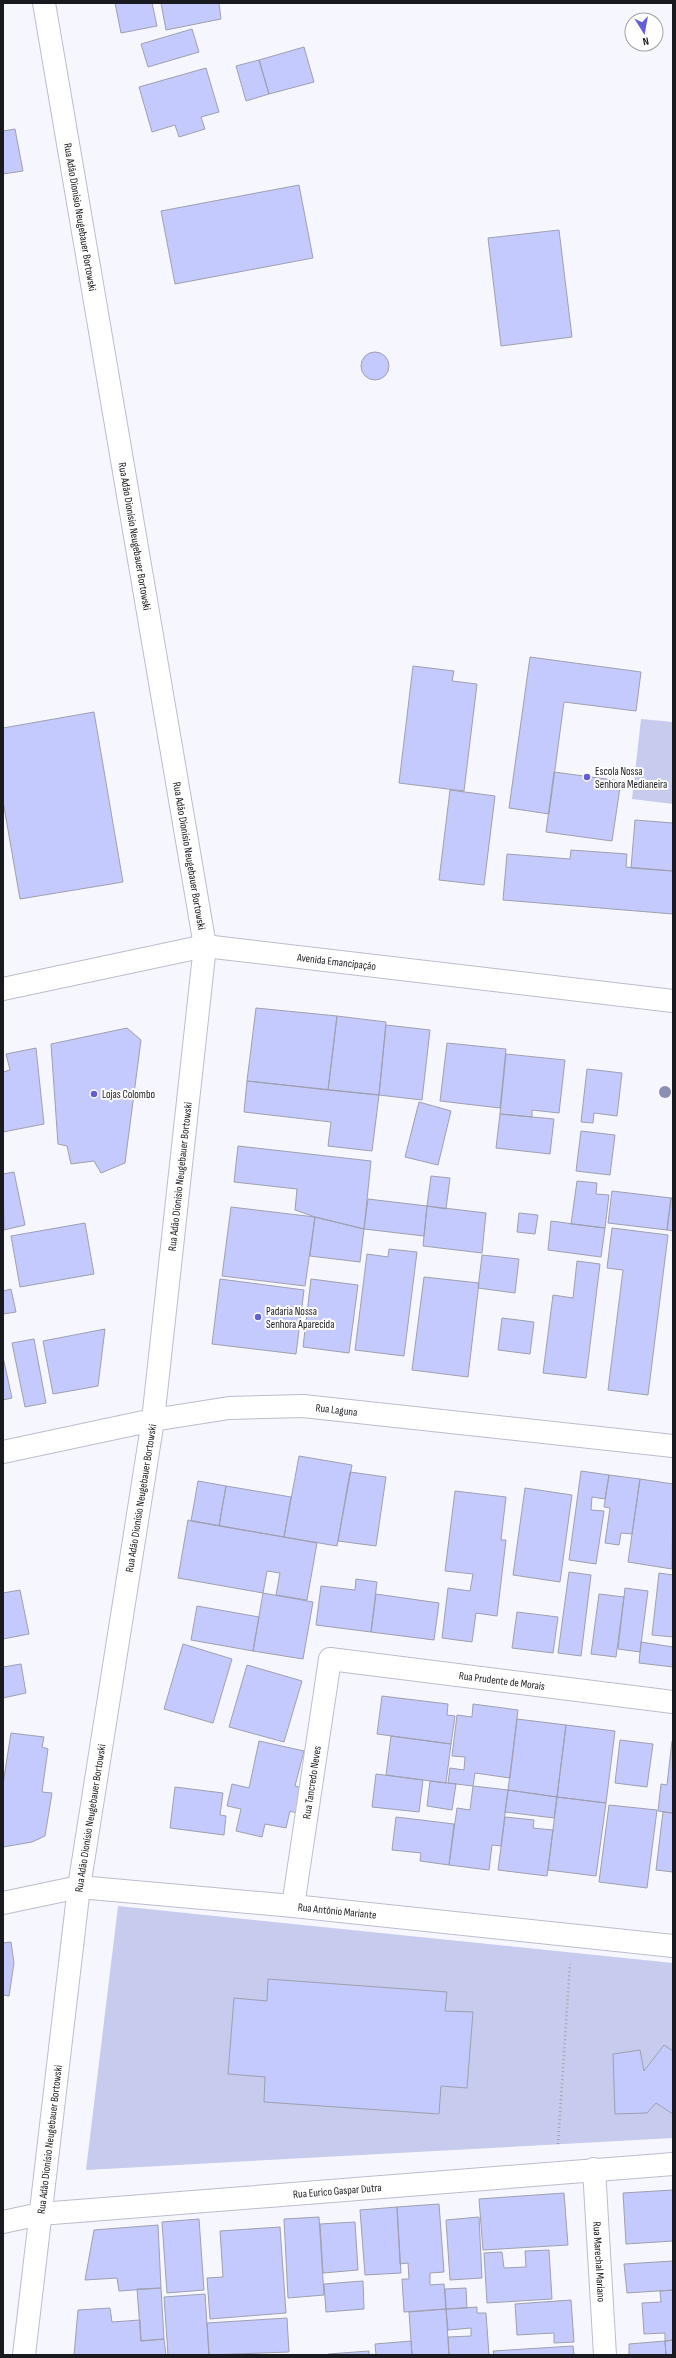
<svg xmlns="http://www.w3.org/2000/svg" width="676" height="2358" viewBox="0 0 676 2358" font-family="'Sofia Sans Condensed',sans-serif">
  <style>
    .green { fill: #c7cbee }
    .building { fill: #c4c9fe; stroke: #9ea0af }
    .lines { fill: none; stroke-linecap: round; stroke-linejoin: round }
    .minor-casing { stroke: #bbbdcd; stroke-width: 24 }
    .tertiary-casing { stroke: #bbbdcd; stroke-width: 24 }
    .secondary-casing { stroke: #bbbdcd; stroke-width: 24 }
    .path { stroke: #a2a3a9; stroke-width: 2.5; stroke-dasharray: 1 3; stroke-linecap: butt }
    .minor { stroke: #fff; stroke-width: 22 }
    .tertiary { stroke: #fff; stroke-width: 22 }
    .secondary { stroke: #fff; stroke-width: 22 }
    .tree { fill: #8c8db2 }
    .poi-dot { fill: #625ed7; stroke: #fff; stroke-width: 1.5 }
    .labels { text-anchor: middle; stroke-width: 4; stroke-linejoin: round; paint-order: stroke }
    .street-label { font-size: 11px; fill: #191a1f; stroke: #fff }
    .poi-label { font-size: 11px; fill: #191a1f; stroke: #fff; text-anchor: start }
  </style>
  <rect width="100%" height="100%" fill="#f6f7fe"/>
  <!-- green -->
  <path class="green" d="M641,719L673,722V804L632,799Z
    M118,1906L673,1963V2138L86,2170Z"/>
  <!-- building -->
  <path class="building" d="M115,3H152L157,26L121,33Z
    M161,3H219L221,19L166,30Z
    M192,29L199,52L148,67L141,44Z
    M304,47L314,82L269,94L259,60Z
    M259,60L269,94L246,101L236,66Z
    M206,68L219,112L201,117L205,129L179,137L175,125L152,132L139,87Z
    M15,129L23,171L3,174V131Z
    M299,185L313,258L175,284L161,211Z
    M559,230L572,337L501,346L488,238Z
    M361 366a14 14 0 1 1 28 0a14 14 0 1 1-28 0Z
    M530,657L641,672L636,711L564,702L549,814L509,808Z
    M413,666L454,671L452,681L477,684L464,791L399,783Z
    M94,712L123,882L20,899L3,801V728Z
    M554,772L621,781L612,841L546,832Z
    M450,790L495,796L484,885L439,880Z
    M635,820L673,823V871L631,868Z
    M571,850L627,854L626,867L673,871V914L503,900L507,854L570,859Z
    M256,1008L337,1016L328,1090L247,1081Z
    M337,1016L386,1022L379,1095L328,1090Z
    M386,1025L430,1030L422,1100L379,1095Z
    M127,1028L141,1040L125,1163L101,1173L94,1161L71,1164L67,1146L58,1144L51,1044Z
    M447,1043L506,1049L500,1108L440,1101Z
    M36,1048L44,1124L3,1132V1072L10,1070L6,1054Z
    M506,1054L565,1060L559,1113L532,1110V1117L500,1114Z
    M587,1069L622,1073L617,1116L594,1113L593,1123L581,1122Z
    M247,1081L379,1095L372,1151L328,1146L331,1122L244,1112Z
    M419,1102L451,1111L438,1165L405,1157Z
    M500,1114L554,1119L550,1154L496,1148Z
    M581,1131L615,1135L610,1175L576,1171Z
    M238,1146L371,1161L364,1229L315,1217L295,1210L297,1189L234,1182Z
    M14,1172L25,1225L4,1230L3,1174Z
    M431,1176L450,1178L446,1209L427,1206Z
    M577,1181L597,1183L596,1194L609,1195L605,1228L571,1224Z
    M612,1191L671,1198L667,1230L608,1223Z
    M671,1198H673V1231L667,1230Z
    M368,1199L427,1206L424,1236L364,1229Z
    M427,1206L486,1213L482,1253L423,1246Z
    M231,1207L315,1217L305,1286L222,1276Z
    M519,1213L538,1215L535,1234L517,1232Z
    M315,1217L364,1229L360,1262L310,1256Z
    M551,1221L605,1228L601,1257L548,1250Z
    M85,1223L94,1274L20,1287L11,1236Z
    M612,1228L668,1235L648,1395L608,1390L623,1270L607,1268Z
    M389,1249L417,1252L404,1356L355,1350L367,1254L388,1257Z
    M482,1255L519,1259L515,1293L478,1288Z
    M577,1261L600,1264L586,1378L543,1373L553,1295L573,1298Z
    M424,1277L479,1283L468,1377L412,1370Z
    M220,1279L304,1290L296,1354L212,1344Z
    M311,1279L358,1285L349,1353L303,1347Z
    M11,1289L16,1312L3,1314V1291Z
    M502,1318L534,1322L530,1354L498,1350Z
    M105,1329L98,1386L53,1394L43,1341Z
    M34,1339L46,1403L25,1407L12,1343Z
    M3,1357L12,1398L3,1400Z
    M299,1456L352,1465L337,1546L284,1537Z
    M581,1471L609,1475L605,1499L592,1497L591,1510L604,1511L596,1564L569,1560Z
    M350,1472L386,1477L376,1546L338,1541Z
    M609,1475L640,1479L632,1534L621,1533L619,1545L605,1543L610,1508L604,1507Z
    M640,1479L673,1484L672,1569L628,1562Z
    M198,1481L226,1486L219,1526L191,1521Z
    M226,1486L291,1497L284,1537L219,1526Z
    M525,1488L572,1495L560,1582L513,1575Z
    M455,1491L506,1497L501,1540H506L497,1616L476,1613L472,1642L442,1638L448,1588L470,1591L473,1574L445,1571Z
    M188,1520L317,1543L307,1600L276,1595L280,1573L267,1571L263,1593L178,1578Z
    M569,1572L591,1575L581,1656L558,1653Z
    M659,1573L673,1575V1637L652,1635Z
    M356,1579L377,1582L371,1632L316,1625L321,1586L355,1590Z
    M625,1588L648,1591L640,1652L618,1649Z
    M20,1590L29,1634L3,1639V1593Z
    M263,1593L313,1602L303,1659L253,1651Z
    M376,1594L439,1603L434,1640L371,1632Z
    M599,1594L624,1597L616,1657L591,1654Z
    M197,1606L259,1617L253,1651L191,1640Z
    M517,1612L558,1617L553,1653L512,1648Z
    M641,1642L673,1647V1667L639,1663Z
    M183,1644L232,1659L213,1723L164,1709Z
    M21,1664L26,1693L3,1698V1667Z
    M247,1665L302,1681L284,1742L229,1727Z
    M382,1696L448,1704L447,1715L455,1716L451,1744L377,1734Z
    M473,1704L518,1710L510,1778L475,1773L473,1786L448,1783L450,1768L464,1770L465,1757L452,1756L457,1715L472,1717Z
    M517,1719L566,1725L557,1797L508,1790Z
    M566,1725L615,1731L606,1803L557,1797Z
    M11,1733L44,1737L42,1747L48,1749L42,1792L52,1793L45,1836L32,1842L3,1847V1784Z
    M391,1736L451,1744L446,1783L386,1775Z
    M620,1740L653,1744L647,1787L615,1783Z
    M259,1741L304,1751L295,1786L302,1788L296,1813L290,1811L286,1828L265,1824L262,1837L236,1831L241,1809L227,1806L232,1784L249,1788Z
    M672,1741L673,1742V1813L658,1811L661,1784L667,1785Z
    M376,1774L423,1780L419,1812L372,1807Z
    M430,1781L456,1784L452,1810L427,1806Z
    M473,1786L508,1790L501,1846L492,1845L489,1870L449,1865L457,1808L470,1810Z
    M175,1787L223,1793L220,1815L226,1816L224,1835L170,1828Z
    M508,1790L557,1797L554,1818L505,1812Z
    M557,1797L606,1803L596,1876L548,1870Z
    M609,1805L657,1810L647,1888L599,1882Z
    M663,1812L673,1813V1872L656,1870Z
    M396,1817L454,1824L449,1865L420,1861L421,1853L392,1850Z
    M505,1817L534,1820L533,1828L553,1830L547,1876L498,1870Z
    M11,1942L14,1963L9,1996L3,1995V1943Z
    M268,1979L447,1992L445,2011L473,2012L467,2088L441,2086L439,2114L264,2102L265,2077L228,2074L234,1998L267,2001Z
    M664,2045L673,2051V2114L656,2103L647,2113L615,2114L613,2054L640,2050L644,2071Z
    M673,2190V2241L626,2244L623,2193Z
    M564,2193L568,2245L483,2250L479,2199Z
    M439,2204L444,2272L430,2273V2285L444,2284L446,2309L404,2312L402,2279H409L408,2263L400,2264L397,2207Z
    M397,2207L401,2273L365,2275L360,2210Z
    M319,2217L324,2295L288,2298L284,2219Z
    M479,2217L482,2278L450,2280L446,2220Z
    M199,2219L204,2290L167,2293L162,2222Z
    M355,2222L358,2270L323,2273L320,2224Z
    M158,2225L161,2288L119,2291L117,2278L85,2280L94,2230Z
    M280,2227L286,2313L210,2319L207,2278L223,2277L220,2231Z
    M549,2250L552,2299L487,2303L484,2253L502,2252L504,2268L526,2267L525,2251Z
    M673,2261V2290L627,2293L624,2264Z
    M363,2281L364,2309L326,2312L324,2284Z
    M161,2288L164,2339L141,2341L137,2289Z
    M466,2288L467,2308L446,2309L445,2289Z
    M673,2290V2340L665,2341V2333L644,2334L642,2303L661,2302L660,2291Z
    M205,2294L209,2355H168L164,2297Z
    M571,2300L574,2342L554,2343V2333L517,2335L515,2304Z
    M477,2307V2313H486L489,2355H449L448,2337L471,2336V2328L448,2330L446,2309Z
    M110,2308L112,2322L140,2320L141,2341L164,2339L166,2355H74L78,2310Z
    M446,2309L449,2355H412L409,2312Z
    M287,2318L289,2352L209,2355L207,2323Z
    M673,2340V2355H666L665,2341Z
    M411,2341L412,2355H376L375,2344Z
    M665,2341L666,2355H629V2344Z
    M573,2346L574,2355H494L493,2351Z
    M369,2351V2355H328V2354Z"/>
  <g class="lines">
    <!-- minor casing -->
    <g class="minor-casing">
      <g id="minor">
        <path id="s1" d="M3,1452L153,1420L229,1408L303,1406L673,1446"/>
        <path id="s2" d="M293,1906L330,1659L673,1702"/>
        <path id="s3" d="M594,2169L605,2355"/>
        <path id="s4" d="M3,2222L40,2214L673,2164"/>
        <path id="s5" d="M24,2355L79,1887L153,1420L205,946"/>
      </g>
    </g>
    <!-- tertiary casing -->
    <g class="tertiary-casing">
      <g id="tertiary">
        <path id="s6" d="M44,3L205,946"/>
        <path id="s7" d="M3,1903L79,1887L293,1906L673,1946"/>
      </g>
    </g>
    <!-- secondary casing -->
    <g class="secondary-casing">
      <g id="secondary">
        <path id="s8" d="M3,989L205,946L673,1001"/>
      </g>
    </g>
    <!-- path -->
    <path class="path" d="M558,2144L570,1964"/>
    <!-- minor -->
    <use href="#minor" class="minor"/>
    <!-- tertiary -->
    <use href="#tertiary" class="tertiary"/>
    <!-- secondary -->
    <use href="#secondary" class="secondary"/>
  </g>
  <!-- trees -->
  <circle class="tree" cx="665" cy="1092" r="6"/>
  <!-- markers -->
  <g class="poi-dot">
    <circle cx="587" cy="777" r="4"/>
    <circle cx="94" cy="1094" r="4"/>
    <circle cx="258" cy="1317" r="4"/>
  </g>
  <g class="labels">
    <!-- street labels -->
    <g class="street-label">
      <text dy="4" stroke="none"><textPath href="#s6" startOffset="217">Rua Adão Dionísio Neugebauer Bortowski</textPath></text>
      <text dy="4" stroke="none"><textPath href="#s6" startOffset="541">Rua Adão Dionísio Neugebauer Bortowski</textPath></text>
      <text dy="4" stroke="none"><textPath href="#s6" startOffset="865">Rua Adão Dionísio Neugebauer Bortowski</textPath></text>
      <text dy="4" stroke="none"><textPath href="#s8" startOffset="339">Avenida Emancipação</textPath></text>
      <text dy="4" stroke="none"><textPath href="#s5" startOffset="1189">Rua Adão Dionísio Neugebauer Bortowski</textPath></text>
      <text dy="4" stroke="none"><textPath href="#s1" startOffset="338">Rua Laguna</textPath></text>
      <text dy="4" stroke="none"><textPath href="#s5" startOffset="865">Rua Adão Dionísio Neugebauer Bortowski</textPath></text>
      <text dy="4" stroke="none"><textPath href="#s2" startOffset="423">Rua Prudente de Morais</textPath></text>
      <text dy="4" stroke="none"><textPath href="#s2" startOffset="125">Rua Tancredo Neves</textPath></text>
      <text dy="4" stroke="none"><textPath href="#s5" startOffset="541">Rua Adão Dionísio Neugebauer Bortowski</textPath></text>
      <text dy="4" stroke="none"><textPath href="#s7" startOffset="337">Rua Antônio Mariante</textPath></text>
      <text dy="4" stroke="none"><textPath href="#s5" startOffset="217">Rua Adão Dionísio Neugebauer Bortowski</textPath></text>
      <text dy="4" stroke="none"><textPath href="#s4" startOffset="336">Rua Eurico Gaspar Dutra</textPath></text>
      <text dy="4" stroke="none"><textPath href="#s3" startOffset="93">Rua Marechal Mariano</textPath></text>
    </g>
    <!-- poi labels -->
    <g class="poi-label">
      <text x="595" y="775">Escola Nossa<tspan x="595" dy="13">Senhora Medianeira</tspan></text>
      <text x="102" y="1098">Lojas Colombo</text>
      <text x="266" y="1315">Padaria Nossa<tspan x="266" dy="13">Senhora Aparecida</tspan></text>
    </g>
  </g>
  <!-- border -->
  <rect width="676" height="2358" fill="none" stroke="#191a1f" stroke-width="8"/>
  <!-- north arrow -->
  <g transform="translate(644 32) rotate(169)"><circle r="19" fill="#ffffff" stroke="#a3a3a5"/>
  <path d="M0-3L7 15L0 10L-7 15Z" fill="#625ed7"/>
  <text y="-6" font-size="11" font-weight="bold" text-anchor="middle" fill="#191a1f">N</text>
  </g>
</svg>
